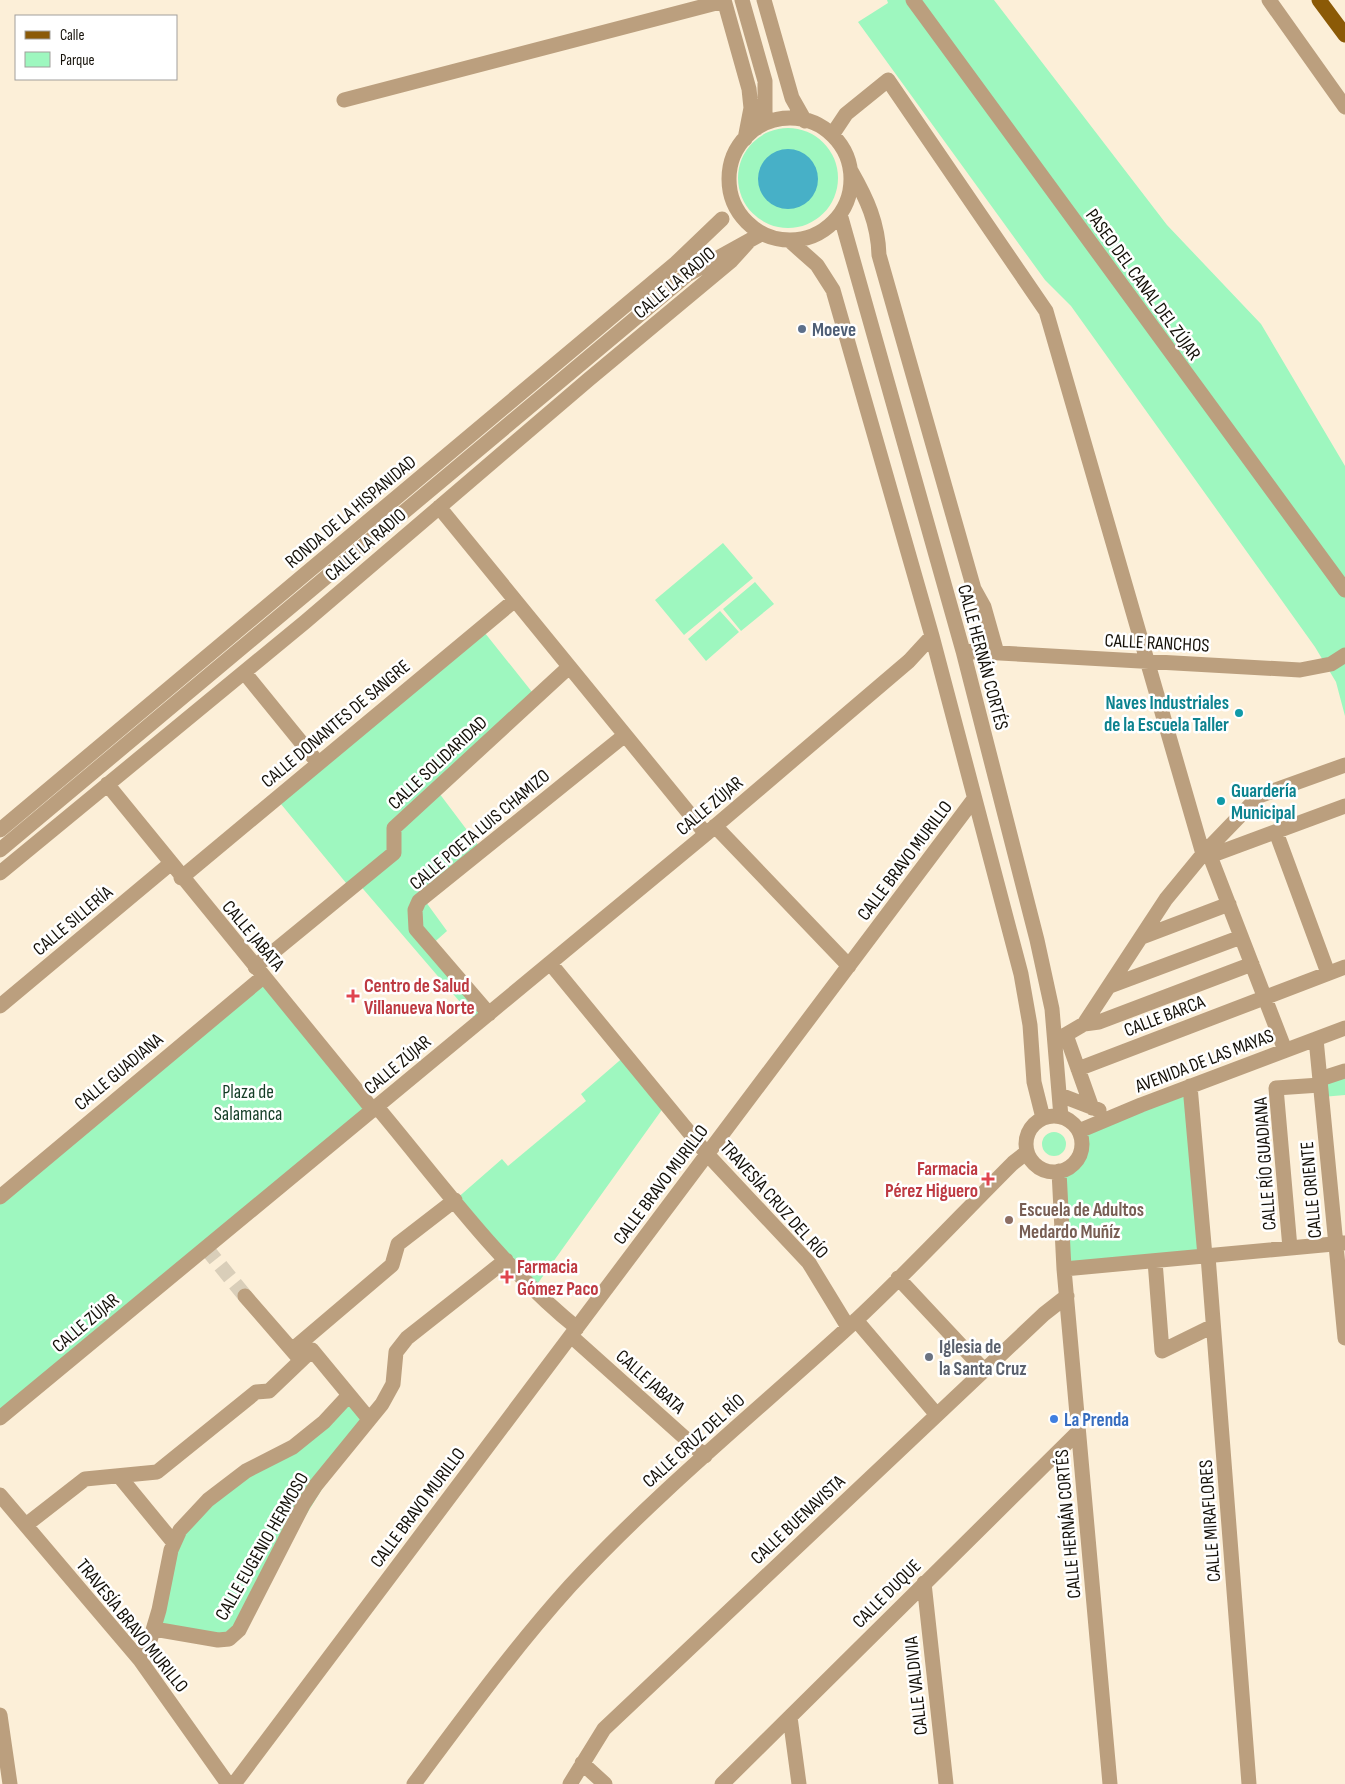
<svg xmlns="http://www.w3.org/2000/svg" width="1345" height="1784" viewBox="0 0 1345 1784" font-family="'Sofia Sans Condensed',sans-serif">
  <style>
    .green { fill: #9ef7bf }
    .water { fill: #47b0c7 }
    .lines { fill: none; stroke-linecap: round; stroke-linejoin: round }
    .minor-tunnel { stroke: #d9ceb9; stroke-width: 15; stroke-dasharray: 15 8; stroke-linecap: butt }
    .minor { stroke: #bb9f7e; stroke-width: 15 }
    .major { stroke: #8b5a07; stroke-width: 15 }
    .service-dot { fill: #5c6f8a; stroke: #fff; stroke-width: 2 }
    .culture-dot { fill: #0f9aa8; stroke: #fff; stroke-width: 2 }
    .health-dot { fill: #e0444e; stroke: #fff; stroke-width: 2 }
    .education-dot { fill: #8d6e63; stroke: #fff; stroke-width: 2 }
    .worship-dot { fill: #6b7280; stroke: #fff; stroke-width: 2 }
    .shop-dot { fill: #3f7fe0; stroke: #fff; stroke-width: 2 }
    .labels { text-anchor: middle; stroke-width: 5; stroke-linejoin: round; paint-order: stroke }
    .street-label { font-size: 19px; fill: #141008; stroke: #fff }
    .service-label { font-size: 19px; font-weight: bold; fill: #4e5e75; stroke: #fff; text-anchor: start }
    .culture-label { font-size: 19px; font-weight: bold; fill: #0d838f; stroke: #fff; text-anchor: end }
    .health-label { font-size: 19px; font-weight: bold; fill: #be3a42; stroke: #fff; text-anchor: start }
    .park-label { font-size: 19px; fill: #143d26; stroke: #fff }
    .education-label { font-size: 19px; font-weight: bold; fill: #785e54; stroke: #fff; text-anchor: start }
    .worship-label { font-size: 19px; font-weight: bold; fill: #5b616d; stroke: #fff; text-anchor: start }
    .shop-label { font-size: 19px; font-weight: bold; fill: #366cbe; stroke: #fff; text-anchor: start }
  </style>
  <rect width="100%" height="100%" fill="#fcefd8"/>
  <!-- green -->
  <path class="green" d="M887,0H994L1167,225L1261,324L1345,466V716L1336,682L1315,647L1071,306L1045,280L858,22L888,3Z
    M738 178a50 50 0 1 1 100 0a50 50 0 1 1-100 0Z
    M723,543L753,578L684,635L655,600Z
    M755,582L774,604L741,631L723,609Z
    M720,611L739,632L706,661L688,639Z
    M481,628L536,697L436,789L482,850L423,898L447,931L430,946L489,1014L478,1023L358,883L351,889L276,798Z
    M263,977L373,1110L0,1418V1197Z
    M626,1055L666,1104L533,1290L455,1200L502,1159L508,1166L586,1101L581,1094Z
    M1345,1071V1095L1322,1097L1320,1079Z
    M1190,1086L1205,1256L1064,1269L1059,1171C1076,1165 1083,1154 1081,1135Z
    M1042 1144a12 12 0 1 1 24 0a12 12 0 1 1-24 0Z
    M349,1395L369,1419L345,1452L229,1639L154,1629L171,1550L208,1500L293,1447Z"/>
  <!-- water -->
  <path class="water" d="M758 179a30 30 0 1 1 60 0a30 30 0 1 1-60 0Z"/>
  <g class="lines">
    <!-- minor-tunnel -->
    <path class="minor-tunnel" d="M206,1248L245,1296"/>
    <!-- minor -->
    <path class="minor" d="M724,0L749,89L751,108L745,139
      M742,0L765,81V114L757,128
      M764,0L792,98L805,121
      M913,0L1345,590
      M1269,0L1345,107
      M344,100L724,1
      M729 179a61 61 0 1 1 122 0a61 61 0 1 1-122 0Z
      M832,135L846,114L888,80L1046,311L1203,854
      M851,171C867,199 878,223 879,255L974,589L984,607L997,653
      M840,214L963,651L1037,940L1052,1009L1061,1117
      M790,241L817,265L833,290L932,636L1021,974L1030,1025L1034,1082L1043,1118
      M439,507L706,834
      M963,651L1300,670L1331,664L1345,655
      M244,672L318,763
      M107,784L373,1110
      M715,826L849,966
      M0,830L676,263L722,219
      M1276,832L1328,973
      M0,850L687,275L761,234
      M1203,854L1210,856L1285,1050
      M1210,856L1345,806
      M0,873L305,622L588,380L731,261L750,240
      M181,878L515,600
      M1142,937L1229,904
      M550,963L707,1154L809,1263L848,1327
      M255,967L394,853V828L569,667
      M1110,986L1241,937
      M0,1006L170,864
      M489,1014L416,929L415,910L419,901L625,735
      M1084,1024L1099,1022L1252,964
      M1066,1035L1092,1108
      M1316,1039L1345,1338
      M1055,1041L1084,1024L1166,899L1203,854L1259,796L1345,765
      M1078,1069L1345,967
      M1320,1079L1345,1071
      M1190,1086L1205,1256
      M1060,1095L1099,1110
      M377,1107C439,1181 502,1268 577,1328
      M1026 1144a28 28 0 1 1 56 0a28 28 0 1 1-56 0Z
      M1079,1131L1141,1105L1345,1028
      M1059,1171L1064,1269L1110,1784
      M0,1197L263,977
      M1290,1248L1276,1088L1320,1085
      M1208,1256L1249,1784
      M1155,1261L1162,1351L1213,1326
      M1064,1269L1344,1243
      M898,1278L984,1370
      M245,1296L298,1357
      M856,1320L937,1415
      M571,1336L705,1456
      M292,1350L392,1265L398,1244L455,1200
      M0,1418L706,834L909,661L932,636
      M119,1476L174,1543
      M0,1495L140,1660L228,1784
      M26,1525L85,1479L157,1472L256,1392L269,1391L312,1350L369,1419
      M924,1583L946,1784
      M154,1629L218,1640L229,1639L239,1630L303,1505L316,1485L382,1404L393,1384L396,1352L407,1338L506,1260
      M140,1660L148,1647L159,1610L171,1550L180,1530L208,1500L246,1471L293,1447L324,1422L349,1395
      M0,1715L10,1784
      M790,1717L799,1784
      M582,1763L605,1784
      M234,1784L974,799
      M414,1784C464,1717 514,1648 570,1586C658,1491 758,1410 853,1323C908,1272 960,1216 1013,1163L1027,1152
      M570,1784L604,1729L1044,1314L1067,1296
      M722,1784L1078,1432"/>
    <!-- major -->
    <path class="major" d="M1319,0L1345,35"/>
  </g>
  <!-- markers -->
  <circle class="service-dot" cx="802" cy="329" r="5"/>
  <g class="culture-dot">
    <circle cx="1239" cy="713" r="5"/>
    <circle cx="1221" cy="801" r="5"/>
  </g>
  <g class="health-dot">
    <path d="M350.5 988.5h5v5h5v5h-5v5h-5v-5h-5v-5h5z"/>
    <path d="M985.5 1171.5h5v5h5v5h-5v5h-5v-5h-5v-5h5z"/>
    <path d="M504.5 1269.5h5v5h5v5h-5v5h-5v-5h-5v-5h5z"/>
  </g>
  <circle class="education-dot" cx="1009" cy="1220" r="5"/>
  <circle class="worship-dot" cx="929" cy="1357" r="5"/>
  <circle class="shop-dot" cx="1054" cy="1419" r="5"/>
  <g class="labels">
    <!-- street labels -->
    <g class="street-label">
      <text transform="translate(674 282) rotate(-40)" y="7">CALLE LA RADIO</text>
      <text transform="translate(1144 284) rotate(54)" y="7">PASEO DEL CANAL DEL ZÚJAR</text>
      <text transform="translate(350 511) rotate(-40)" y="7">RONDA DE LA HISPANIDAD</text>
      <text transform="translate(365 544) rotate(-41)" y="7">CALLE LA RADIO</text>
      <text transform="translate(1157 642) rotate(3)" y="7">CALLE RANCHOS</text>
      <text transform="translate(984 657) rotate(75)" y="7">CALLE HERNÁN CORTÉS</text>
      <text transform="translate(335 723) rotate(-40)" y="7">CALLE DONANTES DE SANGRE</text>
      <text transform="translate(437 762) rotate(-43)" y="7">CALLE SOLIDARIDAD</text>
      <text transform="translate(709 805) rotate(-40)" y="7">CALLE ZÚJAR</text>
      <text transform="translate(479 829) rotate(-40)" y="7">CALLE POETA LUIS CHAMIZO</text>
      <text transform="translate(904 860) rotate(-53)" y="7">CALLE BRAVO MURILLO</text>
      <text transform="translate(72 920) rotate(-40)" y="7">CALLE SILLERÍA</text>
      <text transform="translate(254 935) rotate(50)" y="7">CALLE JABATA</text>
      <text transform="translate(1164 1015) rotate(-21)" y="7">CALLE BARCA</text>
      <text transform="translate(1204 1060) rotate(-21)" y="7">AVENIDA DE LAS MAYAS</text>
      <text transform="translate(397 1064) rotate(-40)" y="7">CALLE ZÚJAR</text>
      <text transform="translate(118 1071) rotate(-40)" y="7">CALLE GUADIANA</text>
      <text transform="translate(1264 1164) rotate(-94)" y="7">CALLE RÍO GUADIANA</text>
      <text transform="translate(660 1184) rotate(-53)" y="7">CALLE BRAVO MURILLO</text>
      <text transform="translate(1310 1190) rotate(-95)" y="7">CALLE ORIENTE</text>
      <text transform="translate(775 1199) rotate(48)" y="7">TRAVESÍA CRUZ DEL RÍO</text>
      <text transform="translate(85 1322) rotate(-40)" y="7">CALLE ZÚJAR</text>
      <text transform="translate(651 1381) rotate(42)" y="7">CALLE JABATA</text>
      <text transform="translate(693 1440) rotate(-42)" y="7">CALLE CRUZ DEL RÍO</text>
      <text transform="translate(417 1507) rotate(-53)" y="7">CALLE BRAVO MURILLO</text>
      <text transform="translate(797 1519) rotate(-43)" y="7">CALLE BUENAVISTA</text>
      <text transform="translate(1209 1521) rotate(-94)" y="7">CALLE MIRAFLORES</text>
      <text transform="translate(1067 1524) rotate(-95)" y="7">CALLE HERNÁN CORTÉS</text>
      <text transform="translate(261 1546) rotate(-60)" y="7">CALLE EUGENIO HERMOSO</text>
      <text transform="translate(886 1593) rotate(-45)" y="7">CALLE DUQUE</text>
      <text transform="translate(133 1625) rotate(51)" y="7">TRAVESÍA BRAVO MURILLO</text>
      <text transform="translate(915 1686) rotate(-96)" y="7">CALLE VALDIVIA</text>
    </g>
    <!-- service labels -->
    <g class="service-label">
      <text x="812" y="336">Moeve</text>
    </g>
    <!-- culture labels -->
    <g class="culture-label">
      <text x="1229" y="709">Naves Industriales<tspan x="1229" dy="22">de la Escuela Taller</tspan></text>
      <text x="1231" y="797" text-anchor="start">Guardería<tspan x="1231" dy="22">Municipal</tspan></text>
    </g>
    <!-- health labels -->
    <g class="health-label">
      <text x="364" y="992">Centro de Salud<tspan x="364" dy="22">Villanueva Norte</tspan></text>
      <text x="978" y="1175" text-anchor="end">Farmacia<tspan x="978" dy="22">Pérez Higuero</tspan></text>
      <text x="517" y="1273">Farmacia<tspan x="517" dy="22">Gómez Paco</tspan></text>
    </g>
    <!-- park labels -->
    <g class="park-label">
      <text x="248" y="1098">Plaza de<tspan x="248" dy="22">Salamanca</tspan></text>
    </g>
    <!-- education labels -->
    <g class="education-label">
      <text x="1019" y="1216">Escuela de Adultos<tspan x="1019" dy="22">Medardo Muñíz</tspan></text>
    </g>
    <!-- worship labels -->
    <g class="worship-label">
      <text x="939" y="1353">Iglesia de<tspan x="939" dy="22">la Santa Cruz</tspan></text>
    </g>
    <!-- shop labels -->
    <g class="shop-label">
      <text x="1064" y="1426">La Prenda</text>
    </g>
  </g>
  <!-- legend -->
  <rect x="15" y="15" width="162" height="65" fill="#ffffff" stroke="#a19f9c"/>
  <rect x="25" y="31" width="25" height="8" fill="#8b5a07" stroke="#a19f9c"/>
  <text x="60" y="40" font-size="15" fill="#141008">Calle</text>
  <rect x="25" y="52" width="25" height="15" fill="#9ef7bf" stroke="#a19f9c"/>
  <text x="60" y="65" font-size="15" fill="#141008">Parque</text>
</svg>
